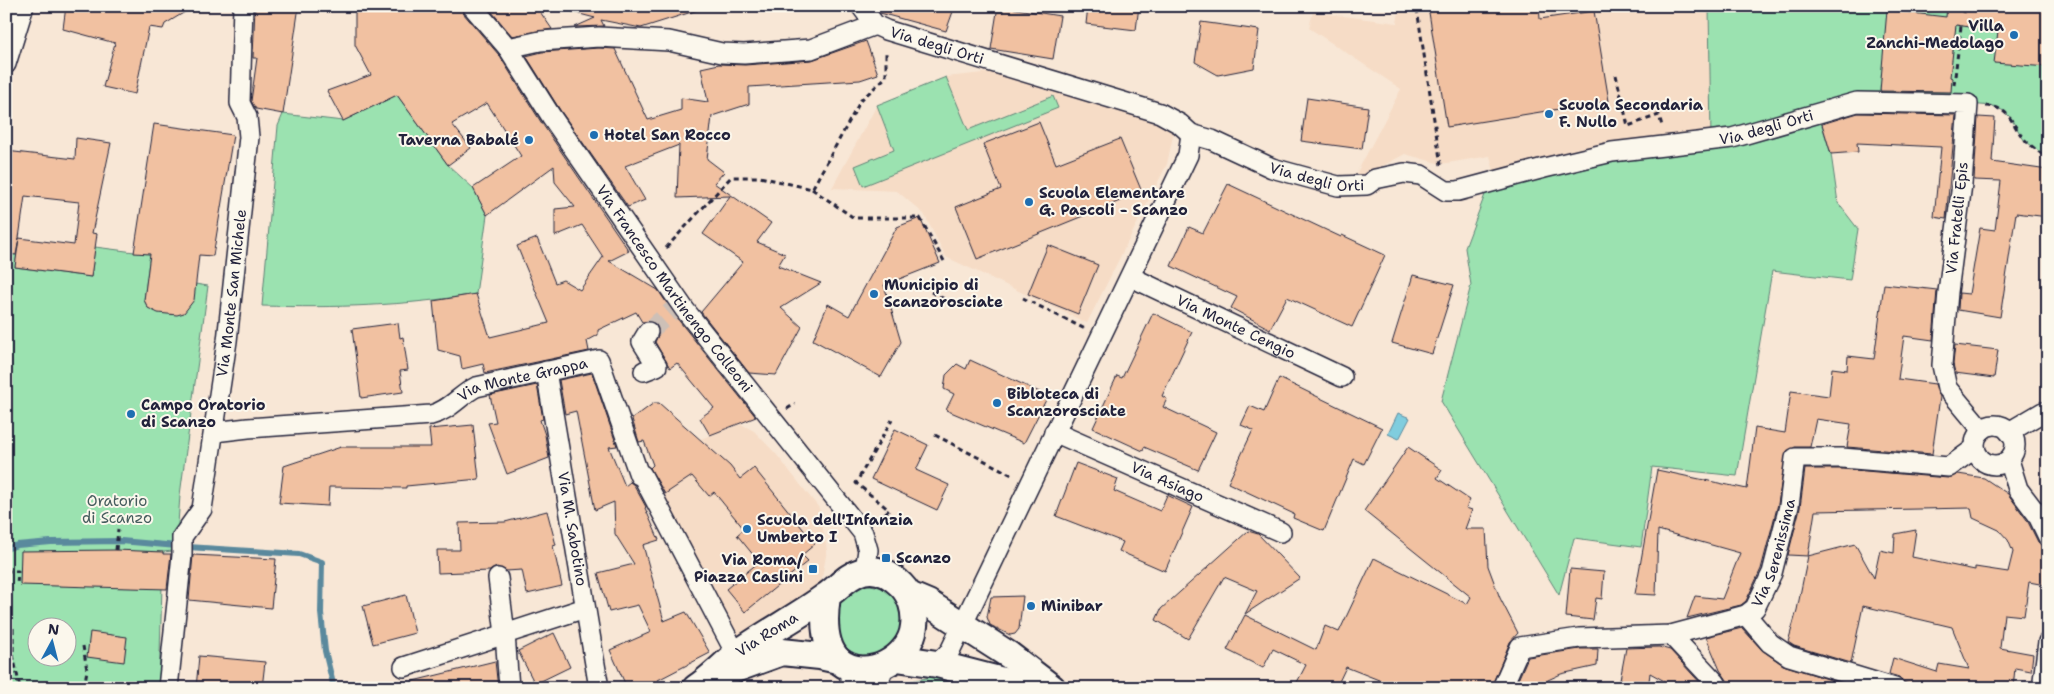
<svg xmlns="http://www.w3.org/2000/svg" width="2054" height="694" viewBox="0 0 2054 694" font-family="'Shantell Sans',sans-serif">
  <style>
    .built { fill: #f6dcc6 }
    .green { fill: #9be2b0; stroke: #5e8276; fill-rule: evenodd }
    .water { fill: #80cdde; stroke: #5a899d }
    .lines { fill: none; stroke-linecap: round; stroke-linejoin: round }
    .stream { stroke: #5a899d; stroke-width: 6 }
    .building { fill: #f1c1a1; stroke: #22223b; fill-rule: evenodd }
    .street-tunnel { stroke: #cdc0b7; stroke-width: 19; stroke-dasharray: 19 9; stroke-linecap: butt }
    .street-casing { stroke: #22223b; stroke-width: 22 }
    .secondary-casing { stroke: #22223b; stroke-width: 30 }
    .path { stroke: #22223b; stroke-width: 3; stroke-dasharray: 5 4; stroke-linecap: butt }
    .street { stroke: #fbf7ec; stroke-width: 19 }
    .secondary { stroke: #fbf7ec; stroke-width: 26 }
    .poi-dot { fill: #1f6fb2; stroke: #fbf7ec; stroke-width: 2 }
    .labels { text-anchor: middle; stroke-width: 4; stroke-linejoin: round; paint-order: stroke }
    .poi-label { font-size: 15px; font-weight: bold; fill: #22223b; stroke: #fbf7ec; text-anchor: start }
    .street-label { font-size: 15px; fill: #22223b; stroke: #fbf7ec }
    .park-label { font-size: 15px; fill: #465c5e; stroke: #fbf7ec }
  </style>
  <rect width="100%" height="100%" fill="#f8e7d6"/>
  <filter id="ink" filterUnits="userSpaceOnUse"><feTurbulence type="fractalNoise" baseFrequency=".02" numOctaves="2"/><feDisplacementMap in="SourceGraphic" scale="10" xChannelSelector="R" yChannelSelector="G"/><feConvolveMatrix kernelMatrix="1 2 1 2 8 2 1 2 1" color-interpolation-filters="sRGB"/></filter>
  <g filter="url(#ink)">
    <!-- built -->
    <path class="built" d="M1400,6H1709L1711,140L1495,175L1490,156L1441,164L1405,154L1352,182L1401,89L1309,28L1313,12L1397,23Z
      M1002,71L1107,99L1174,131L1167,164L1087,323L946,257L924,214L897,191L832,188L877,105L946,77Z
      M741,424L754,431L776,454L819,508L827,550L820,589L731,644L639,475L679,447Z"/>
    <!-- green -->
    <path class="green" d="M1709,6H2048V158L2024,140L2010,117L2004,111L1993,106L1968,104L1857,102L1711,140Z
      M946,77L968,130L1053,96L1058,108L863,186L855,166L894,150L877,105Z
      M397,95L448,165L473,188L487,215L476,294C405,306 334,308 262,306L278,126L283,114L343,121Z
      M1821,122L1831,154L1838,203L1858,229L1850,280L1772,271L1737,476L1652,467L1641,547L1574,538L1559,595L1441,401L1471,285L1465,248L1486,192L1600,160Z
      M95,247L150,254L144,300L148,308L195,284L208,286L180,495L178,524L182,537V550L163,552L159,688H6V251L17,252L15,267L91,277ZM38,626H68V656H38Z
      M862,585C896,583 913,613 895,642C893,646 887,648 883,651C867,660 851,655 839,641L836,603L847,591Z
      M942,675L1000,688H903L911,681Z"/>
    <!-- water -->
    <path class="water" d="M1398,413L1410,418L1399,439L1388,434Z"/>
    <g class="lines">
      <!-- stream -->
      <path class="stream" d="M6,549L17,545L51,542L121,541L188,547L299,554L322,562L321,613L325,651L334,688"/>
    </g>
    <!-- building -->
    <path class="building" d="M66,6H195L165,24L163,29L149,27L135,94L103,87L115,43L63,29Z
      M255,6H299L283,114L256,109L251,101L257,58H253Z
      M355,6H461L463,13L499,55L541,122L629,251L609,261L658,290L676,317L756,417L710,435L700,418L714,408L677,363L670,368L655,342L659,333L658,326L649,321L642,322L636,312L598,330V335L587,341L589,351L485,373L483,364L462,369L460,356L438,350L433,301L476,294L490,337L549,323L517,246L537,238L555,283L563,280L580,290L603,257L582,225L555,236V209L575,207L555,182L554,166L487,215L473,188L521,156L487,103L452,124L471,148L448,165L397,95L343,121L327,91L371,75L355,45Z
      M487,6H536L552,29L512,36Z
      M573,6H697L698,10L641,28L601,20L604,26L575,27L595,18L572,12Z
      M876,6H955L946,31L880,13Z
      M1088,6H1139L1136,30L1086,24Z
      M1428,6H1539L1540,19L1594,11L1609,101L1447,127Z
      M1947,6H2048V67L1994,63L1998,31L1956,25L1950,77L1952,78L1951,92L1880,91L1887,10L1946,17Z
      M1004,7L1060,16L1053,59L991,49L997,12H1003Z
      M1201,22L1259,30L1254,68L1218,75L1195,62Z
      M866,41L878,74L860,80L749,87V104L712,116L707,159L724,172L714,183L771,223L757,242L785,254L778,266L821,283L781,308L802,327L776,375L749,373L701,312L743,262L703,234L730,196L677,198L679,145L625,166L645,200L628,207L560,110L526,56L542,52L599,48L615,49L648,120L681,110V98L708,102L701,68L719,64L745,65L812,60Z
      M1307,98L1368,107L1362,149L1301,141Z
      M1858,113L1956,115L1946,219L1934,217L1941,147L1857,143L1858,152L1831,154L1822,124Z
      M1978,117L1995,118L1992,162L2048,170V217L2016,213L2000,317L1958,310L1959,293L1969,294L1980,228L1995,230L2001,181L1974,180Z
      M1039,122L1056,164L1120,139L1142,192L977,259L956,207L1001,189L983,144Z
      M154,124L233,135L213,256L199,255L194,300L184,313L177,315L158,313L148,308L144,300L150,254L134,253Z
      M76,138L111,143L92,233L97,234L91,277L15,267L19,238L16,255L6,254V151L75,159ZM25,196L79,202L74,245L19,238Z
      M1228,184L1341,237L1342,235L1385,255L1352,327L1287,297L1270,329L1231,308L1237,297L1171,266L1189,227L1203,233Z
      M920,218L940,263L884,285L901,342L881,377L813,340L828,304L849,316L897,227Z
      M1048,245L1098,265L1078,314L1028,294Z
      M1413,275L1454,285L1432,354L1392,343Z
      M1884,284L1937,290L1933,340L1904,336L1898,379L1935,384L1940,397L1932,454L1847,447L1851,424L1816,419L1810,447H1795L1786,452L1778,504L1761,569L1746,601L1741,605L1687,618L1695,596L1722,599L1740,553L1658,530L1656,595L1635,594L1657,470L1747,489L1755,428L1785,433L1791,391L1829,396L1832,368L1847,370L1848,356L1874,359Z
      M1153,313L1192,332L1162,396L1167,399L1163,407L1216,432L1198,470L1144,447L1143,451L1093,428L1117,376L1122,378Z
      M398,323L400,338L403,337L408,370L400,371L403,392L361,398L352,329Z
      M1955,345L1998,350L1994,378L1955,373L1953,364Z
      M970,360L1048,396L1024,443L946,410L954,394L944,389L946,375L957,364L966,369Z
      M592,373L617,446L609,447L625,486L630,482L634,485L646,507L645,508L659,540L643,545L664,621L686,612L710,653L658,680L662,688H627L610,650L651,632L638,605L609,612L598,573L634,564L615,534L614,502L595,510L576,411L565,414L559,380Z
      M1279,378L1382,428L1364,464L1354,459L1324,531L1293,518L1294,514L1228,483L1253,430L1241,425L1250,406L1264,412Z
      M537,385L543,419L540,420L545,435L549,458L507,474L488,423L496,422L490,395Z
      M654,403H659L730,466L740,479L754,468L815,544L802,555L808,561L745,612L726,589L759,562L737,535L744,529L714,492L709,496L692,476L665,494L650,468L653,465L644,441L639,442L632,419Z
      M473,425L479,479L406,486V488L329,487L328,506L279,503L284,466L341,447H431L429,429Z
      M895,429L928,445L916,470L949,485L937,510L871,479Z
      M1408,447L1442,470L1437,478L1470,500L1466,508L1472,510L1465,529H1486L1488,566L1500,598L1518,633L1510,642L1491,688H1399L1346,667L1336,688H1294L1306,665L1273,649L1263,668L1227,650L1245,615L1316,650L1325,626L1339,632L1374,558L1467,604L1471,597L1364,511Z
      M1076,463L1118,479L1114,491L1160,511L1167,495L1193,507L1165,571L1119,551L1123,542L1056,516Z
      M1805,469H1842L1948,478L1958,474L1984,478L2008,494L2027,520L2038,542L2046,548V551L2047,573L2045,585L2029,582L2024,616L2004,614L2000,648L2033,654L2031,671L2015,668L2013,688H1920L1904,682L1899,677L1889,674L1893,658L1937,672L1939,664L1969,669L1952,627L1863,606L1851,663L1794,646L1788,642L1797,610L1808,556L1788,555L1800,508ZM1971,508L1973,518L1999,530L2008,540L2013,552L2008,572L1975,567V570L1912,557L1916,530L1895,534L1894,553L1880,550L1874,578L1855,544L1808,556L1815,511Z
      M547,511L556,545L553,546L562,586L527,594L522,570L506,571L497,567L490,571L438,573L437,550H460L459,523L505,522Z
      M1248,531L1258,534L1300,578L1245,614L1257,591L1224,577L1188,639L1156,620L1161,609Z
      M116,550L163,552V554H171L167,589L20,585L21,551Z
      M193,555L276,559L271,608L189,600Z
      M1570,569L1604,572L1602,599L1596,598L1593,620L1566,617Z
      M406,595L415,633L373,644L363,606Z
      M1023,596L1019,629L1015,634L1010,635L990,625L987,617L991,597Z
      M1742,628L1762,650L1783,665L1847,685L1846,688H1727V680L1720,670L1706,637Z
      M90,632L127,637L124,662L87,657Z
      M554,633L570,667L535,684L518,651Z
      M1659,647L1670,650L1705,688H1677L1650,673L1649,681L1620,680L1626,648Z
      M1580,649H1598L1597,666L1561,674L1548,680L1539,688L1517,682L1528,657Z
      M199,656L265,662L262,688H196Z
      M495,661L498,688H413V681Z"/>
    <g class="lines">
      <!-- street-tunnel -->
      <path class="street-tunnel" d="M648,332L673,310"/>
      <!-- street casing -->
      <g class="street-casing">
        <g id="street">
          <path id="s1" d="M472,6L508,48L551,116L685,310L863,533L868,550L865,570"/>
          <path id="s2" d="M861,6L875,25L886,30L1160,113L1180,124L1191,134L1212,140L1272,168L1338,186L1367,185L1375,179L1404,173L1421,175L1446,191H1458L1544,168L1612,152L1732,138L1857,102L1968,104L1962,184L1948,292L1942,365L1947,388L1982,430"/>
          <path d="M508,48L540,41L599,37L669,41L722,53L744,54L811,49L875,25"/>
          <path d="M6,64L24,6"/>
          <path id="s3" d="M1131,277L1342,377"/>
          <path id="s4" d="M546,371L599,688"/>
          <path d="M644,371L657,366L642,342L648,332"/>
          <circle cx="1995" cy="445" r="20"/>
          <path id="s5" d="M214,432L248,428L431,415C449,411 460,395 476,387L599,360L639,475H642L736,654"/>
          <path id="s6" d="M1054,432L1281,532"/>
          <path d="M2009,432L2043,412H2048"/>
          <path d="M2009,460L2018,489L2037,514L2048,537"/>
          <path d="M498,578L505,634L509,688"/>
          <path d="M1746,615L1770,643L1789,656L1895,688"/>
          <path d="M1671,635L1716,683"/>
          <path d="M937,664L950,651L1188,155L1191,134"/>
          <path d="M404,667L585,608"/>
          <path d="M849,667L851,688"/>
          <path id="s7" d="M168,688L182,555V537L202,509L227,341L249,137L247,117L240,103L243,6"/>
          <path d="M877,688L884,666"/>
          <path id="s8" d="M1502,688L1520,647L1579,638L1671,635L1746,615L1755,608L1772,573L1789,506L1795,458H1842L1949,467L1975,448"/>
          <path d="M2042,688L2048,642"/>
        </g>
      </g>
      <!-- secondary casing -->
      <g class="secondary-casing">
        <g id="secondary">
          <path d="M909,595L928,603L1009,655L1052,688"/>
          <path d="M897,658L937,664L1030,688"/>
          <path d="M727,672L782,652L820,656L838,660"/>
          <path id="s9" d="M696,688C711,678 723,665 737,654C765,633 798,617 826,596C839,587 848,575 863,571C877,567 891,575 901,585C911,595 916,611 914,626C911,659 866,683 839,661C822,645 824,616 827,596"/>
        </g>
      </g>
      <!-- path -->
      <path class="path" d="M1417,9L1441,165
        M1963,13L1964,6
        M1616,75L1628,126L1659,115L1662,126
        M1954,85L1961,26
        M1986,106C2012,107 2011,126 2026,141C2032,147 2040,153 2048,158
        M812,189L854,218H920L944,261
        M666,248L731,177H760L812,189L861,100L886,77V50
        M931,292L948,301
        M1023,298L1085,329
        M787,409L795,404
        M935,435L1014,476
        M878,519L889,510L856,483L892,420
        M116,550L118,529
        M6,571H18L17,585
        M13,628V655L20,688
        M83,646L87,670L84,688"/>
      <!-- street -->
      <use href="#street" class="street"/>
      <!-- secondary -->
      <use href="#secondary" class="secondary"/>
    </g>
  </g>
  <!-- markers -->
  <g class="poi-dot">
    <circle cx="2014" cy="35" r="5"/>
    <circle cx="1549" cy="114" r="5"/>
    <circle cx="594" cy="135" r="5"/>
    <circle cx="529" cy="140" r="5"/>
    <circle cx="1029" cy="202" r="5"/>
    <circle cx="874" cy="294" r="5"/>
    <circle cx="997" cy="403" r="5"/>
    <circle cx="131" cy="414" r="5"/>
    <circle cx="747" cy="529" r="5"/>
    <rect x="881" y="553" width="10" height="10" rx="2.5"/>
    <rect x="808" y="564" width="10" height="10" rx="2.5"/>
    <circle cx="1031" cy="606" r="5"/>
  </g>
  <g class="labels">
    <!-- poi labels -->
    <g class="poi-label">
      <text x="2004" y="31" text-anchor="end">Villa<tspan x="2004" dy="17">Zanchi-Medolago</tspan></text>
      <text x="1559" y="110">Scuola Secondaria<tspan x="1559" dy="17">F. Nullo</tspan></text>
      <text x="604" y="140">Hotel San Rocco</text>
      <text x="519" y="145" text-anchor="end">Taverna Babalé</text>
      <text x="1039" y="198">Scuola Elementare<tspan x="1039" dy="17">G. Pascoli - Scanzo</tspan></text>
      <text x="884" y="290">Municipio di<tspan x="884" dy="17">Scanzorosciate</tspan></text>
      <text x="1007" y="399">Bibloteca di<tspan x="1007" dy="17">Scanzorosciate</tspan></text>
      <text x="141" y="410">Campo Oratorio<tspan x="141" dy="17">di Scanzo</tspan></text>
      <text x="757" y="525">Scuola dell'Infanzia<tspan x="757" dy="17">Umberto I</tspan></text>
      <text x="896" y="563">Scanzo</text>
      <text x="803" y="565" text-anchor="end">Via Roma/<tspan x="803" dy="17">Piazza Caslini</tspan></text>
      <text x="1041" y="611">Minibar</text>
    </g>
    <!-- street labels -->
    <g class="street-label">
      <text dy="5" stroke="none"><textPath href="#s2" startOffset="89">Via degli Orti</textPath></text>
      <text dy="5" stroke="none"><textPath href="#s2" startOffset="959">Via degli Orti</textPath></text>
      <text dy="5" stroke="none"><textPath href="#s2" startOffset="494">Via degli Orti</textPath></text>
      <text transform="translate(1957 218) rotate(-84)" y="5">Via Fratelli Epis</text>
      <text dy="5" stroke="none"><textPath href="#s1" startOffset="348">Via Francesco Martinengo Colleoni</textPath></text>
      <text dy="5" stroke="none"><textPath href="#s7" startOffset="404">Via Monte San Michele</textPath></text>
      <text dy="5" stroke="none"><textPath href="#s3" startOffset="116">Via Monte Cengio</textPath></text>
      <text dy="5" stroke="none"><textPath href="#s5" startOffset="318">Via Monte Grappa</textPath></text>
      <text dy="5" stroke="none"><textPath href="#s6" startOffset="124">Via Asiago</textPath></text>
      <text dy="5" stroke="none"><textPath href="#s4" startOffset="160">Via M. Sabotino</textPath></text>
      <text dy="5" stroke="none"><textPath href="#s8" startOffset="344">Via Serenissima</textPath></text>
      <text dy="5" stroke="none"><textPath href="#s9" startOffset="89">Via Roma</textPath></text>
    </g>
    <!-- park labels -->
    <g class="park-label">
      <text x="117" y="506">Oratorio<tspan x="117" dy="17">di Scanzo</tspan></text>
    </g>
  </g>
  <!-- margin -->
  <rect width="2054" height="694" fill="none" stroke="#fbf7ec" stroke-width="25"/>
  <rect x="12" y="12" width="2029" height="669" fill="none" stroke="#22223b" stroke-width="2" filter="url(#ink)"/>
  <!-- north arrow -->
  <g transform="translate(52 642) rotate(7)"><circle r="24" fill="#fbf7ec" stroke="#a4a2a5"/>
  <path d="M0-4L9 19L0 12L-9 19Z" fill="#1f6fb2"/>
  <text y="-8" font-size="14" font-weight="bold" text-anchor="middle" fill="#22223b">N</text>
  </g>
</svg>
